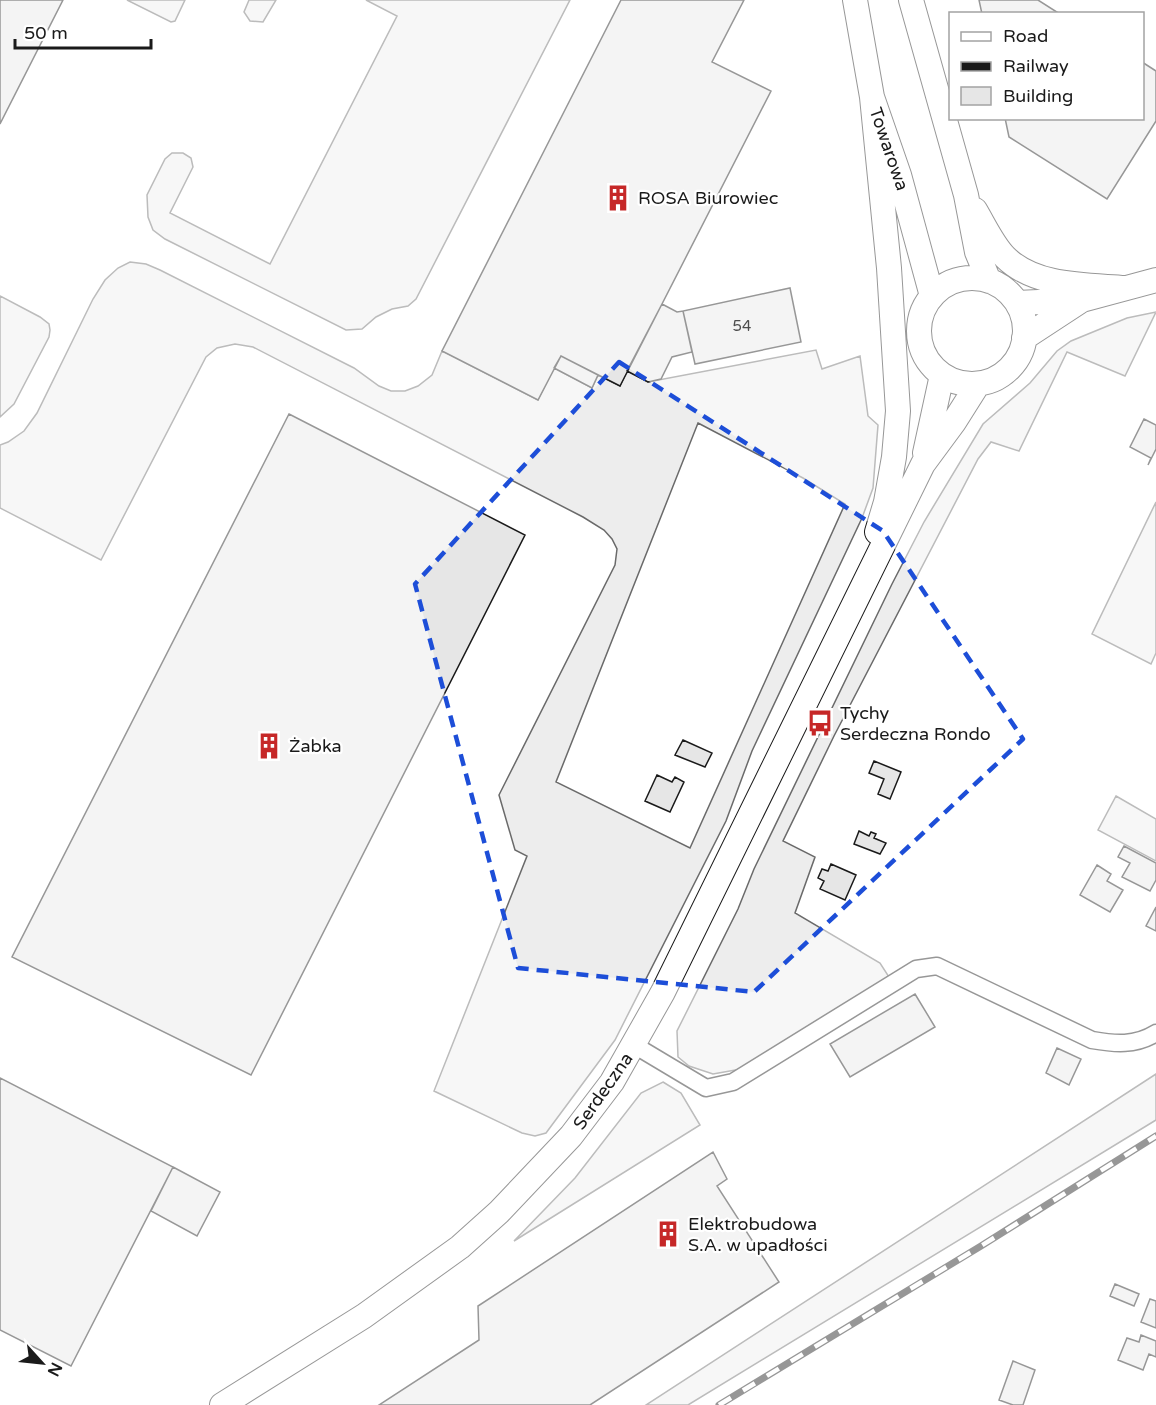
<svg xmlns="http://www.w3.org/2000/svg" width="1156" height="1405" viewBox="0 0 1156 1405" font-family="'Varela Round',sans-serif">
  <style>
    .built { fill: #ededed; stroke: #6a6a6a; stroke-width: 1.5; fill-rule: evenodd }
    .building { fill: #e6e6e6; stroke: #1a1a1a; stroke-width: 1.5 }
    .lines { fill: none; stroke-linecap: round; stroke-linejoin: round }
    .street-casing { stroke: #1a1a1a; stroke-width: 19 }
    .secondary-casing { stroke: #1a1a1a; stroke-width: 26 }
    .street { stroke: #fff; stroke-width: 16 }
    .secondary { stroke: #fff; stroke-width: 24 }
    .rail-casing { stroke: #1a1a1a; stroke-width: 7 }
    .rail { stroke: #fff; stroke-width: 4.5; stroke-dasharray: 14; stroke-linecap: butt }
    .marked { fill: none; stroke: #1d4ed8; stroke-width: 4.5; stroke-dasharray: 12 8; stroke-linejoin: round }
    .labels { text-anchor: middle; stroke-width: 4.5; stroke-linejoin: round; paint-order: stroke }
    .number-label { font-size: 15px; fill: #4d4d4d }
    .street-label { font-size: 18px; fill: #1a1a1a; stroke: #fff }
    .poi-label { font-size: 18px; fill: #1a1a1a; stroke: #fff; text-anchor: start }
  </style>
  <rect width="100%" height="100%" fill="#fff"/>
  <!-- built -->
  <path class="built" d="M127,0H185L175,21L171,22Z
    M249,0H276L263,22L250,21L244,12Z
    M366,0H570L416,299L408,306L392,309L376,317L362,329L346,330L165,239L153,230L148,217L147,195L165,159L172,153H183L191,158L193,167L170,213L270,264L397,16Z
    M130,262L146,264L160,270L354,368L379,386L391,391H405L418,386L432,375L442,351L538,400L554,368L592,388L598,375L620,386L627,371L648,382L816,350L822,369L860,356L868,416L878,425L873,488L862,518L752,751L726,821L615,1040L546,1133L535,1136L522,1133L434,1091L527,856L515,850L499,795L615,565L617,549L612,539L604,530L583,517L253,347L235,344L217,348L206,357L101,560L0,508V445L8,442L24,431L37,413L93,299L105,280L118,268ZM698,423L803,478L845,504L690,848L556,782Z
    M0,296L40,317L49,324L50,330L49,337L14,404L0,417Z
    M1156,312L1125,376L1067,352L1019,451L991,442L978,459L834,736L783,841L815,857L795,913L880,963L889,977L741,1069L713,1074L689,1066L678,1057L677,1031L738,909L754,869L892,584L924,522L983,424L1030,383L1057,351L1071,341L1127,318Z
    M1156,502V653L1151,664L1092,634Z
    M1116,796L1156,819V861L1098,830Z
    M1156,1074V1120L688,1405H646Z
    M663,1082L681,1093L700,1125L514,1241L575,1178L641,1093Z"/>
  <!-- building -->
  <path class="building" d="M0,0H63L0,124Z
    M621,0H744L712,62L771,91L620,386L561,356L538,400L442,351Z
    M979,0H1038L1060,14H982Z
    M1142,62L1156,71V121L1107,199L1009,137L1005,118H1142Z
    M790,288L801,342L695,364L683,311Z
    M662,304L677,312L683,311L692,352L672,357L661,379L648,382L627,371Z
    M561,356L598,375L592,388L554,368Z
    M289,414L525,535L251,1075L12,957Z
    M1144,419L1156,425V449L1148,465L1151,458L1130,447Z
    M683,740L712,753L705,767L675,755Z
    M874,761L901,772L890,799L878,794L884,779L869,773Z
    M657,775L672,782L675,777L684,782L670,812L645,801Z
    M859,831L869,836L871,832L876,834L874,838L886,843L880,854L854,844Z
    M1124,846L1156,863V880L1150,891L1122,877L1130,863L1118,857Z
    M831,864L856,875L845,900L820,889L824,881L818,878L822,869L828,871Z
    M1097,865L1111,874L1107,881L1123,890L1110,912L1080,895Z
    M1156,907V931L1146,926Z
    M915,994L935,1027L850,1077L830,1044Z
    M1057,1048L1081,1059L1069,1085L1046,1073Z
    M0,1078L173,1167L71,1366L0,1330Z
    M713,1152L727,1179L717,1186L779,1282L590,1405H379L479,1340L478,1306Z
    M173,1167L220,1192L197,1236L151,1211Z
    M1115,1284L1139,1294L1134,1306L1110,1296Z
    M1150,1299L1156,1301V1328L1141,1322Z
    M1141,1335L1156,1341V1357L1149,1354L1143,1370L1118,1360L1127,1338L1139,1342Z
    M1013,1361L1035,1370L1023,1405H1013L999,1400Z"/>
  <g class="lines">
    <!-- street casing -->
    <g class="street-casing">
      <path id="street" d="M634,1045L706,1088L733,1082L916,969L937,966L1092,1040C1115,1044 1135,1046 1156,1033"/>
    </g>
    <!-- secondary casing -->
    <g class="secondary-casing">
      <path id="secondary" d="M855,0L872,97L899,175L932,296
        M911,0L966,195L977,252L989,281
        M872,97L889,268L898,411L894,457L886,502L877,532
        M975,210C984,225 993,245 1005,257C1035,287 1086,285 1125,288
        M919 331a53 53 0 1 1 106 0a53 53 0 1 1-106 0Z
        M1017,303L1082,300L1156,280
        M1024,338L1082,300
        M925,453L942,375
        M222,1405L364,1316L460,1247L499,1212L571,1136L612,1082L663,992L923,464L954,422L978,384"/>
    </g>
    <!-- street -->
    <use href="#street" class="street"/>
    <!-- secondary -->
    <use href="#secondary" class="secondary"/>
    <!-- rail casing -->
    <g class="rail-casing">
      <path id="rail" d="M719,1405L981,1246L1156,1136"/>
    </g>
    <!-- rail -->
    <use href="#rail" class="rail"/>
  </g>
  <!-- marked area -->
  <path d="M0 0H1156V1405H0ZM619,362L883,531L1023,739L754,992L518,968L415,584Z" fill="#fff" fill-opacity=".55" fill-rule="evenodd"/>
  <path class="marked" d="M619,362L883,531L1023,739L754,992L518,968L415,584Z"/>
  <!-- icons -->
  <defs>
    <g id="building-bare" transform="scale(2.07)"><path d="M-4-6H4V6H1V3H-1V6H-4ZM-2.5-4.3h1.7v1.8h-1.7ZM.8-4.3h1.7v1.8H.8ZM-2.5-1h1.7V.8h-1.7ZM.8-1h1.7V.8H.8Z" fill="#c62828" stroke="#fff" stroke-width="2.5" paint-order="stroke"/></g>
    <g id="bus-bare" transform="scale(2.07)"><path d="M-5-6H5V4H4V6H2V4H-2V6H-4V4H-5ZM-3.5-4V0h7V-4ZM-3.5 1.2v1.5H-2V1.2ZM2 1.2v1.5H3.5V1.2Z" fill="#c62828" stroke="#fff" stroke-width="2.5" paint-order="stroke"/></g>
  </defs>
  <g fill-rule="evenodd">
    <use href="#building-bare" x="618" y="198"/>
    <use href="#bus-bare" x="820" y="723"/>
    <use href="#building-bare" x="269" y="746"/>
    <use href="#building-bare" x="668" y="1234"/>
  </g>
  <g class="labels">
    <!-- number labels -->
    <g class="number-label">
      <text x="742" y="331">54</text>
    </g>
    <!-- street labels -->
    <g class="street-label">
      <text transform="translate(889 149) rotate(71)" y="6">Towarowa</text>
      <text transform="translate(603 1091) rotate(-55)" y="6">Serdeczna</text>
    </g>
    <!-- poi labels -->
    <g class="poi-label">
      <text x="638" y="204">ROSA Biurowiec</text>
      <text x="840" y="719">Tychy<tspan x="840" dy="21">Serdeczna Rondo</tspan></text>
      <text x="289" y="752">Żabka</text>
      <text x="688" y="1230">Elektrobudowa<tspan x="688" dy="21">S.A. w upadłości</tspan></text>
    </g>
  </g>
  <!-- legend -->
  <rect x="949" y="12" width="195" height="108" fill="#ffffff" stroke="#a3a3a3" stroke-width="1.5"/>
  <rect x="961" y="32" width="30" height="9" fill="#ffffff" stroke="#a3a3a3" stroke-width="1.5"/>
  <text x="1003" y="42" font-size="18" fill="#1a1a1a">Road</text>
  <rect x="961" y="62" width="30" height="9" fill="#1a1a1a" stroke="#a3a3a3" stroke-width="1.5"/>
  <text x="1003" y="72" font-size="18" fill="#1a1a1a">Railway</text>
  <rect x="961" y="87" width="30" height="18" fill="#e6e6e6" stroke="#a3a3a3" stroke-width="1.5"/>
  <text x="1003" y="102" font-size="18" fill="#1a1a1a">Building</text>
  <!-- north arrow -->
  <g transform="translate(42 1363) rotate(117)" stroke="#ffffff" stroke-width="4.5" paint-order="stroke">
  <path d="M0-4.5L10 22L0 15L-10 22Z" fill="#1a1a1a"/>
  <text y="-9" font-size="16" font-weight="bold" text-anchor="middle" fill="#1a1a1a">N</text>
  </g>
  <!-- scale -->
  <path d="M15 39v9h136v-9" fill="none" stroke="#1a1a1a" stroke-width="3"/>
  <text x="24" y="39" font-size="18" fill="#1a1a1a" stroke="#ffffff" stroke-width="4.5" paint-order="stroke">50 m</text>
</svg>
